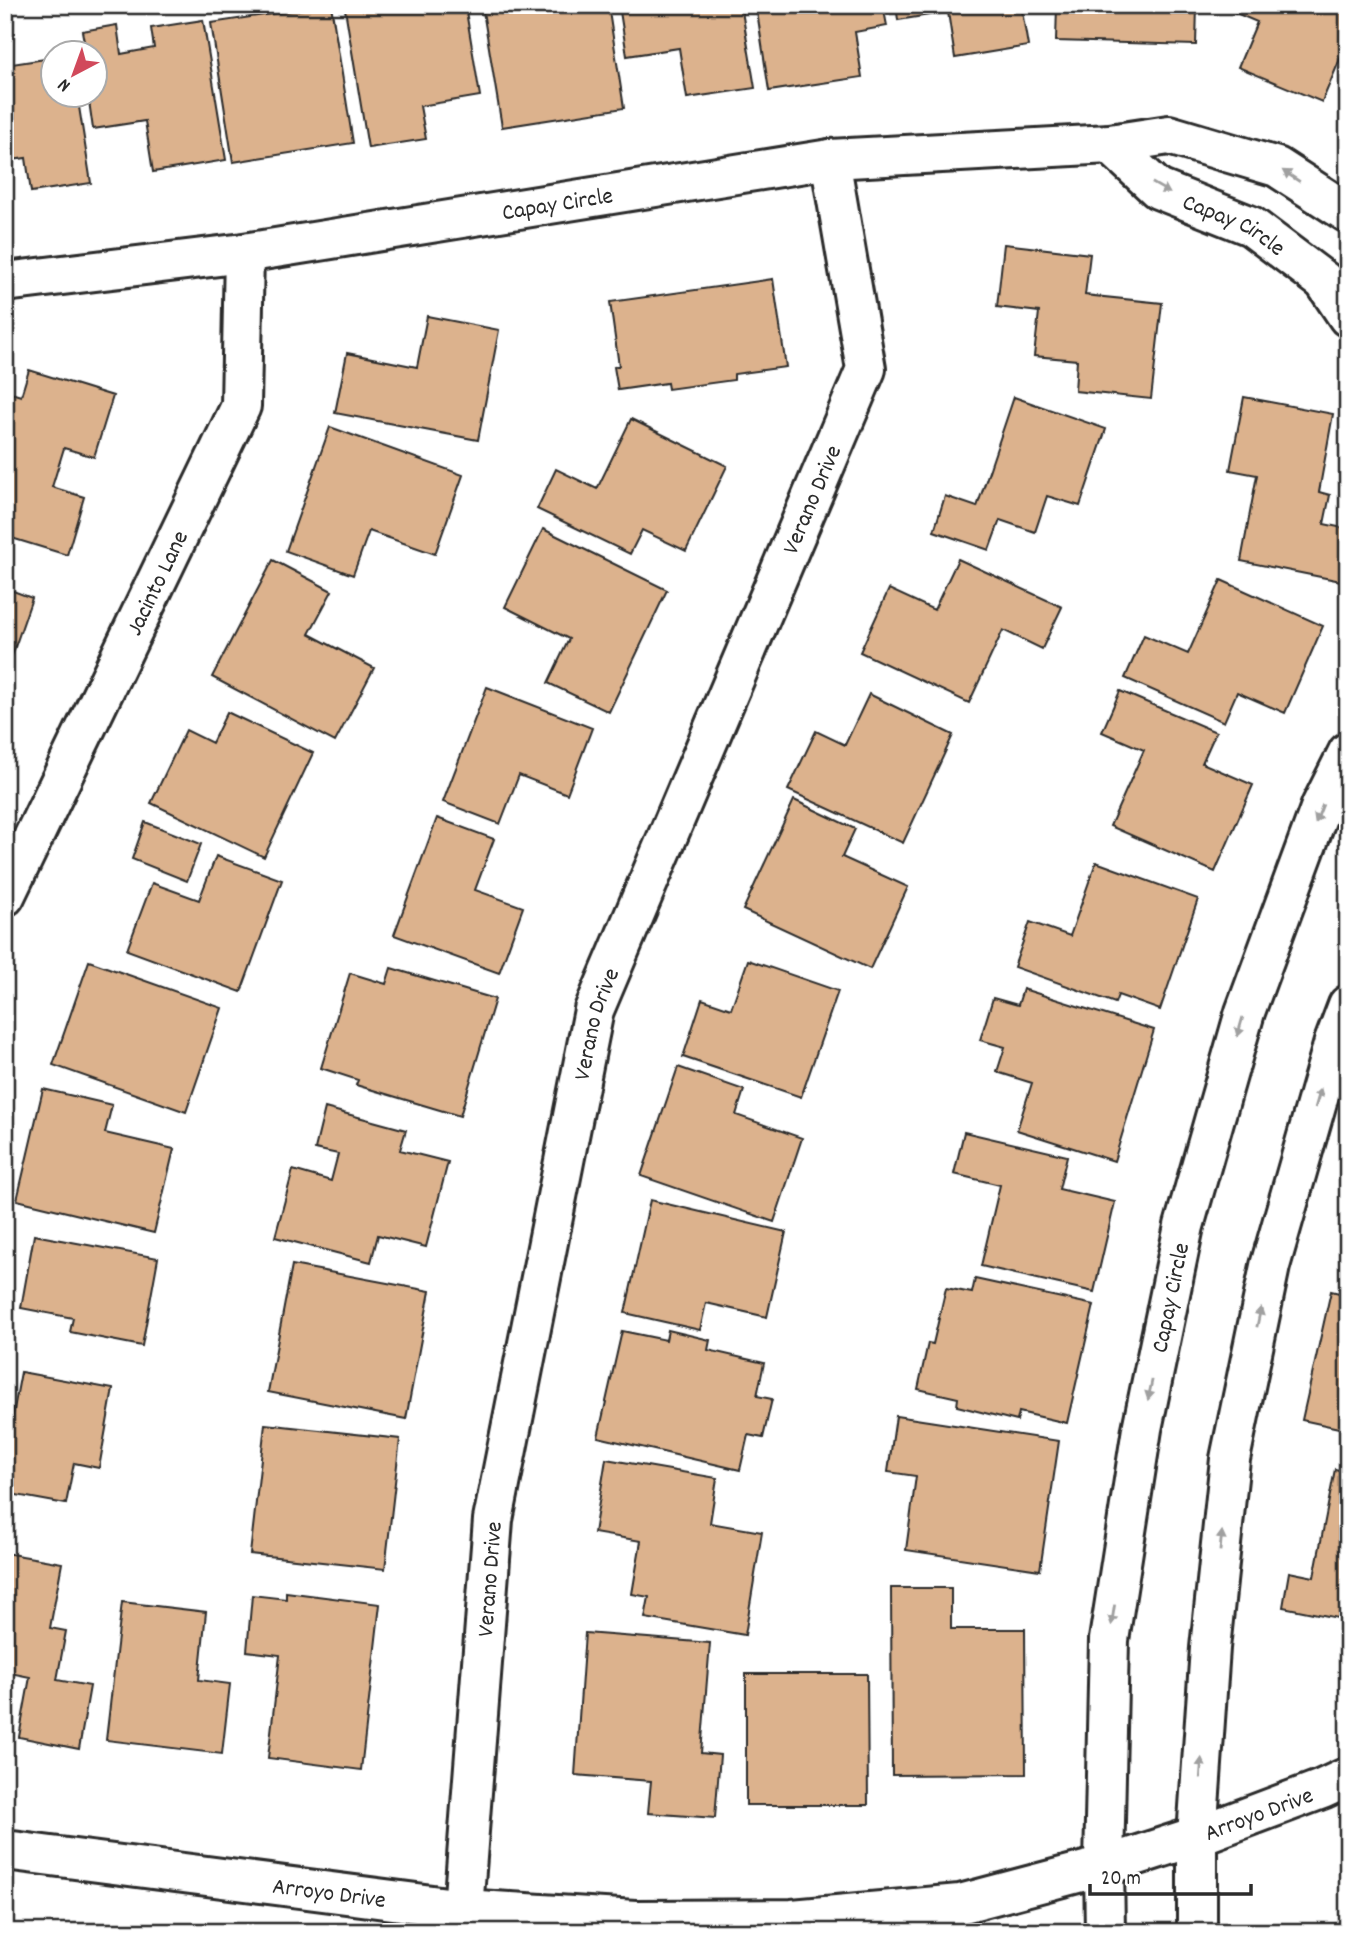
<svg xmlns="http://www.w3.org/2000/svg" width="1353" height="1937" viewBox="0 0 1353 1937" font-family="Dekko,sans-serif">
  <style>
    .building { fill: #dcb28d; stroke: #2b2b2b; stroke-width: 2 }
    .lines { fill: none; stroke-linecap: round; stroke-linejoin: round }
    .minor-casing { stroke: #2b2b2b; stroke-width: 44 }
    .minor { stroke: #fff; stroke-width: 38 }
    .oneway { fill: #a0a0a0 }
    .labels { text-anchor: middle; stroke-width: 6; stroke-linejoin: round; paint-order: stroke }
    .street-label { font-size: 24px; fill: #2b2b2b; stroke: #fff }
  </style>
  <rect width="100%" height="100%" fill="#fff"/>
  <filter id="ink" filterUnits="userSpaceOnUse"><feTurbulence type="fractalNoise" baseFrequency=".0143" numOctaves="2"/><feDisplacementMap in="SourceGraphic" scale="14" xChannelSelector="R" yChannelSelector="G"/><feConvolveMatrix kernelMatrix="1 2 1 2 8 2 1 2 1" color-interpolation-filters="sRGB"/></filter>
  <g filter="url(#ink)">
    <!-- building -->
    <path class="building" d="M331,5L353,143L233,162L211,23Z
      M368,5H465L480,96L420,106L426,139L368,148L345,9Z
      M482,5H608L624,108L502,127Z
      M619,5H741L755,88L687,98L679,48L627,56Z
      M756,5H883L887,26L855,32L862,77L769,91Z
      M896,5H1021L1028,46L955,58L948,12L898,20Z
      M1057,5H1197L1196,45L1056,41Z
      M1217,5H1348V40L1322,102L1238,67L1257,22Z
      M203,20L226,160L153,172L145,121L93,129L88,94H94V52H86L82,31L117,25L121,54L154,48L151,28Z
      M52,58V94H77L91,183L31,192L26,158L5,161V65Z
      M1004,244L1090,254L1085,295L1162,303L1151,399L1075,391L1077,360L1034,356L1039,312L997,307Z
      M773,279L786,367L734,374V380L668,389L667,383L618,390L614,367L619,366L610,302Z
      M427,316L499,330L478,440L335,413L347,353L417,367Z
      M29,370L113,396L94,457L64,448L52,487L84,497L67,555L5,536V412L11,393L21,396Z
      M1014,397L1106,429L1080,506L1047,496L1035,532L1000,520L989,550L934,531L945,496L977,507Z
      M1244,397L1333,414L1319,492L1330,495L1324,524L1348,529V548L1341,581L1241,561L1257,475L1230,470Z
      M631,419L727,466L686,551L642,530L630,554L537,509L556,469L597,489Z
      M330,427L463,475L435,554L369,531L353,575L286,551Z
      M543,529L667,590L609,712L548,683L569,639L505,607Z
      M958,559L1062,607L1042,649L1003,630L969,703L860,652L889,589L934,610Z
      M273,560L332,591L309,634L374,668L335,742L212,677Z
      M1221,580L1323,626L1285,713L1237,692L1224,722L1125,678L1144,635L1188,654Z
      M5,588L32,598L5,676Z
      M487,687L592,728L567,794L519,775L500,824L443,802Z
      M1120,691L1216,732L1202,763L1253,785L1215,872L1110,826L1144,750L1102,732Z
      M869,694L953,735L903,843L788,790L816,731L845,745Z
      M227,712L313,753L264,857L151,803L186,730L212,743Z
      M794,800L855,829L842,857L908,887L870,969L743,910Z
      M437,818L494,839L475,890L523,907L499,973L394,935Z
      M145,822L201,844L187,881L132,859Z
      M216,856L282,880L241,992L127,950L152,883L199,900Z
      M1096,862L1198,899L1160,1010L1118,995L1115,1003L1014,967L1030,922L1070,936Z
      M748,960L838,991L801,1097L683,1057L702,999L731,1009Z
      M89,961L222,1008L186,1112L53,1065Z
      M391,968L495,999L460,1116L356,1085L358,1080L321,1068L350,973L386,984Z
      M1023,989L1154,1030L1114,1161L1017,1130L1032,1083L997,1072L1005,1047L980,1040L993,998L1018,1005Z
      M678,1067L744,1090L736,1115L802,1138L774,1222L641,1176Z
      M43,1089L112,1105L105,1133L174,1149L154,1233L17,1200Z
      M325,1108L406,1130L400,1150L448,1162L426,1247L378,1235L371,1262L275,1237L293,1170L331,1181L338,1154L315,1149Z
      M964,1132L1067,1156L1059,1189L1115,1202L1094,1292L981,1266L1000,1185L954,1174Z
      M650,1200L786,1232L767,1317L706,1303L700,1330L625,1313Z
      M1348,1229V1254L1341,1252Z
      M34,1235L158,1258L142,1346L70,1332L73,1318L21,1308Z
      M292,1265L430,1291L406,1419L268,1392Z
      M975,1279L1094,1305L1067,1423L1019,1412L1017,1421L957,1406L958,1398L918,1389L928,1343L933,1344L946,1288L972,1293Z
      M1331,1291L1348,1295V1430L1302,1420Z
      M668,1330L710,1340L708,1350L764,1363L757,1396L772,1399L763,1438L748,1435L740,1470L598,1437L622,1331L666,1340Z
      M21,1372L113,1389L99,1468L74,1463L66,1504L5,1493V1457Z
      M896,1416L1059,1441L1040,1570L906,1550L916,1476L888,1472Z
      M265,1424L400,1439L385,1569L250,1554Z
      M606,1459L717,1478L710,1523L762,1532L745,1635L645,1618L649,1597L632,1594L641,1541L594,1533Z
      M1335,1469L1348,1472V1620L1283,1607L1289,1572L1314,1577Z
      M5,1553L62,1563L50,1628L66,1631L57,1680L90,1686L79,1749L19,1737L30,1677L5,1672Z
      M891,1588H951V1629H1025L1026,1774L892,1775Z
      M286,1592L380,1604L361,1770L268,1758L280,1655L247,1651L252,1595L286,1599Z
      M122,1602L206,1612L199,1680L230,1684L222,1754L106,1740Z
      M585,1633L710,1643L701,1753L720,1755L715,1818L648,1813L651,1781L575,1775Z
      M746,1674H867L868,1805H746Z
      M1348,1923V1932H1269L1268,1928Z"/>
    <g class="lines">
      <!-- minor casing -->
      <g class="minor-casing">
        <g id="minor">
          <path id="s1" d="M1110,144L1158,189L1251,226L1324,281L1348,317"/>
          <path id="s2" d="M5,282L244,253L830,159L1110,144L1169,135L1277,167L1348,213"/>
          <path id="s3" d="M5,896L241,406L244,253"/>
          <path id="s4" d="M5,1850L463,1909L635,1920L792,1919L960,1904L1104,1866L1197,1836L1322,1789L1348,1777"/>
          <path id="s5" d="M463,1932V1909L493,1520L594,1010L866,369L830,159"/>
          <path id="s6" d="M1105,1932L1104,1866L1109,1640L1142,1429L1184,1226L1245,1012L1321,806L1348,752"/>
          <path d="M1197,1932V1836L1210,1648L1230,1459L1270,1266L1334,1042L1348,1005"/>
        </g>
      </g>
      <!-- minor -->
      <use href="#minor" class="minor"/>
    </g>
    <!-- one-way arrows -->
    <defs><path id="oneway-solid" d="M-6-.8H1V-3.2L6.5 0L1 3.2V.8H-6Z" transform="scale(1.75)"/></defs>
    <g class="oneway">
      <use href="#oneway-solid" transform="translate(1291 176) rotate(-147)"/>
      <use href="#oneway-solid" transform="translate(1161 188) rotate(30)"/>
      <use href="#oneway-solid" transform="translate(1319 814) rotate(112)"/>
      <use href="#oneway-solid" transform="translate(1240 1027) rotate(106)"/>
      <use href="#oneway-solid" transform="translate(1318 1098) rotate(-74)"/>
      <use href="#oneway-solid" transform="translate(1259 1317) rotate(-78)"/>
      <use href="#oneway-solid" transform="translate(1150 1390) rotate(102)"/>
      <use href="#oneway-solid" transform="translate(1221 1541) rotate(-84)"/>
      <use href="#oneway-solid" transform="translate(1113 1615) rotate(99)"/>
      <use href="#oneway-solid" transform="translate(1201 1768) rotate(-86)"/>
    </g>
  </g>
  <g class="labels">
    <!-- street labels -->
    <g class="street-label">
      <text dy="8" stroke="none"><textPath href="#s2" startOffset="558">Capay Circle</textPath></text>
      <text dy="8" stroke="none"><textPath href="#s1" startOffset="150">Capay Circle</textPath></text>
      <text dy="8" stroke="none"><textPath href="#s5" startOffset="1488">Verano Drive</textPath></text>
      <text dy="8" stroke="none"><textPath href="#s3" startOffset="348">Jacinto Lane</textPath></text>
      <text dy="8" stroke="none"><textPath href="#s5" startOffset="920">Verano Drive</textPath></text>
      <text dy="8" stroke="none"><textPath href="#s6" startOffset="640">Capay Circle</textPath></text>
      <text dy="8" stroke="none"><textPath href="#s5" startOffset="354">Verano Drive</textPath></text>
      <text dy="8" stroke="none"><textPath href="#s4" startOffset="1272">Arroyo Drive</textPath></text>
      <text dy="8" stroke="none"><textPath href="#s4" startOffset="327">Arroyo Drive</textPath></text>
    </g>
  </g>
  <!-- margin -->
  <rect width="1353" height="1937" fill="none" stroke="#fff" stroke-width="28"/>
  <rect x="14" y="14" width="1325" height="1909" fill="none" stroke="#2b2b2b" stroke-width="2.5" filter="url(#ink)"/>
  <!-- north arrow -->
  <g transform="translate(74 74) rotate(221)"><circle r="33" fill="#ffffff" stroke="#aaaaaa" stroke-width="2"/>
  <path d="M0-5L12 26L0 18L-12 26Z" fill="#d1495b"/>
  <text y="-10" font-size="19" font-weight="bold" text-anchor="middle" fill="#2b2b2b">N</text>
  </g>
  <!-- scale -->
  <path d="M1090 1884v10h161v-10" fill="none" stroke="#2b2b2b" stroke-width="3.5"/>
  <text x="1101" y="1884" font-size="21" fill="#2b2b2b" stroke="#ffffff" stroke-width="5" paint-order="stroke">20 m</text>
</svg>
